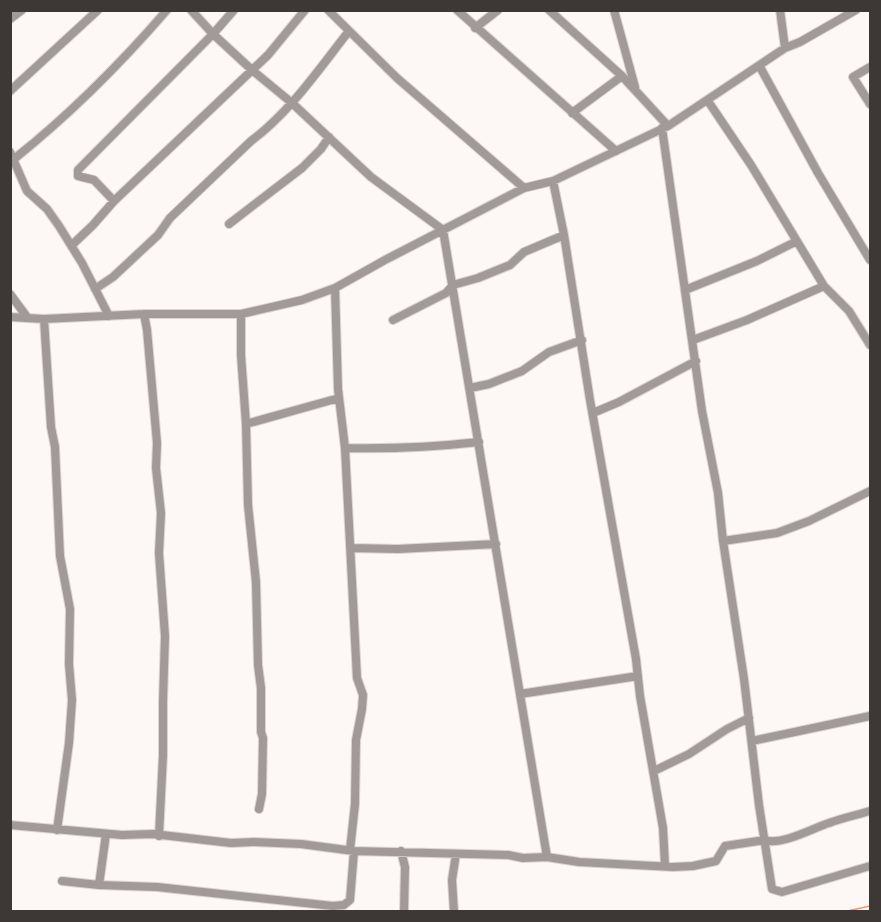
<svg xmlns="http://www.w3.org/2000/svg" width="881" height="922" viewBox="0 0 881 922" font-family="Karla,sans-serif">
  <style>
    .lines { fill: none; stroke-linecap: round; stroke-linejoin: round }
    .stream { stroke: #eb987c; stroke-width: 1.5 }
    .minor-casing { stroke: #dad4d2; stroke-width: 10 }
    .minor { stroke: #a19a98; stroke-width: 8 }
  </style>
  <rect width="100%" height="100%" fill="#fdf7f5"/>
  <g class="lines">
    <!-- stream -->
    <path class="stream" d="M843,912L870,906"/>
    <!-- minor casing -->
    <g class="minor-casing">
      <path id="minor" d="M191,10L213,34L252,70L292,103L371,177L443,230L547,857
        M328,10L397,78L524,188
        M457,10L616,151
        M549,10L622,76L668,126
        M614,10L635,87
        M780,10L785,48
        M10,19L22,10
        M475,28L498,10
        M760,67L818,173L870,260
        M870,67L853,77L870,104
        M10,91L98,10
        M572,113L622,76
        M662,128L702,411L718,493L723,541
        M10,152L27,191L47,209L59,226L82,263L109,316
        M14,159C68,116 122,62 167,10
        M553,181L564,235L590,400L636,659L640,696L663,828L665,866
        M114,201L268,55L305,10
        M229,224L302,168L321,149L329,137
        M70,243L73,244L93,225L114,201L94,180L78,176V170L213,34L234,10
        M824,286L849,311L870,345
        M335,288L338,389L345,448L357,678L363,695L362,709L356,740L355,804L350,850
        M95,289L113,277L158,235L170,218L251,141C290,112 319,69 349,31
        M685,290L757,261L797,241
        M10,294L27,317
        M144,314L147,330L157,443L156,468L161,513L159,553L165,636L163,701V755L159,836
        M241,314V355L246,424L248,505L256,582L258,665L261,688V732L263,738L262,794L259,809
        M10,317L44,319L144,314H241L302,300L335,288L385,260L524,188L553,181L668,126L785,48L800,42L856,10
        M44,319L51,427L55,447L60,556L70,609L69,664L72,700L69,743L57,830
        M393,320L446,293L453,285L478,278L510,265L524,252L564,235
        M693,340L747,320L824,286L751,165L708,101
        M470,388L489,384L522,371L549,352L582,340
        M593,413L619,402L696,361
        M246,424L339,398
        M345,448C390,449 434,447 479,442
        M870,491L809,521L777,533L723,541L744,679L759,805L772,889L782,892L870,866
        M351,548L398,549L496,544
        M520,694L638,676
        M752,741L870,716
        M654,771L689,754L727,729L749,718
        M10,825L122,835L153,834L231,843L254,842L301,844L354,851L508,855L523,858L547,857L579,862L673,867L693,866L716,861L725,846L765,840C781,846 813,828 829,823C842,818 857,815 870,811
        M106,834L99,885L157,887L333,906L344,905L350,900L354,851
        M401,851L405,867L404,912
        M62,881L99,885
        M454,912L452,880L456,854"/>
    </g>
    <!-- minor -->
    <use href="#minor" class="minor"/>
  </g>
  <!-- border -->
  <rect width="881" height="922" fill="none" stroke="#3d3735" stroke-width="24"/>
</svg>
